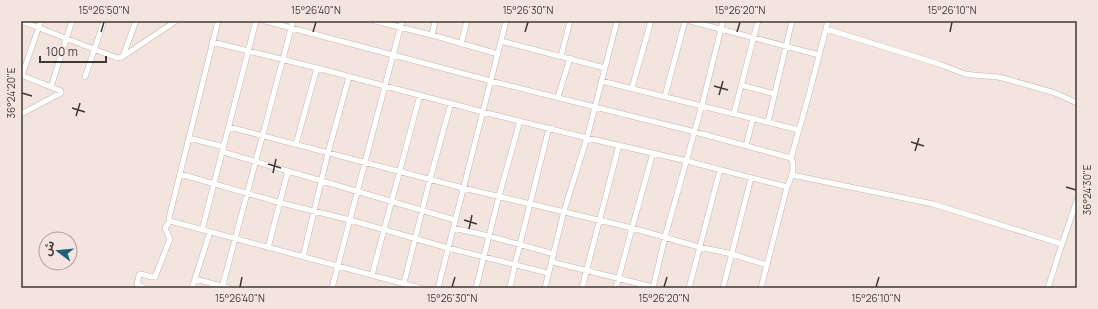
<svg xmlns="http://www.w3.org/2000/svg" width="1098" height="309" viewBox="0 0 1098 309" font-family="Manrope,'Noto Sans Arabic',sans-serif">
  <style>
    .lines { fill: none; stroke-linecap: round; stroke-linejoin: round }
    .minor-casing { stroke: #c5b6b0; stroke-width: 6 }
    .minor { stroke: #fff; stroke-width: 5 }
    .ticks { fill: none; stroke: #3f3836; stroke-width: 1.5 }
    .neatline { fill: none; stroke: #3f3836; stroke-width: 1.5 }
    .ticks-label { font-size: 10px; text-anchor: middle; fill: #3f3836 }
  </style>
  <rect width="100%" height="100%" fill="#f4e4de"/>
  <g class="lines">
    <!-- minor casing -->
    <g class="minor-casing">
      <path id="minor" d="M21,21L117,58L122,57L176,21
        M265,21L491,81L695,132L791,158C796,167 791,179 787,187L761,288
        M375,21L432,35L498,54
        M690,21L819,55
        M826,29L939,64L965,74L973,75L998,77L1010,80L1055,93L1077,103
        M432,35L435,21
        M501,41L605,68
        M212,42L317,68L483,112L587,138L687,161L787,187
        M461,44L467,21
        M123,56L136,21
        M561,56L570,21
        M21,75L61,91V93L21,114
        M21,76L22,75L41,21
        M85,77L104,21
        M601,81L799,130
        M741,85L775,94
        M51,87L72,21
        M632,88L651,21
        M665,96L685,21
        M558,97L570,58
        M734,113L758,21
        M768,122L792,21
        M229,127L463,188L632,228L699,247L732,254L767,265
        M189,138L224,147
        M296,144L317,68
        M746,146L753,118
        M223,152L455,220
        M791,158L808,98L828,21
        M180,174L281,203L350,220L448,248L548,273
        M792,175L933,204L1062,244
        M170,221L420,288
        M453,228L489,236L554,254
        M202,230L256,21
        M268,248L288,171
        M303,257L328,153L349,77
        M552,262L653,287
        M372,275L420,95
        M195,279L229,288
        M404,283L430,179L451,103
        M144,288L137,284L139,275L141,274L152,277H155L170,239L165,228L170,221L169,218L218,21
        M192,288L210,232
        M222,288L293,21
        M332,288L402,21
        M438,288L506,21
        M476,288L499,196L520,121
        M510,288L515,264L549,128
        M545,288L564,211L587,138L617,21
        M582,288L619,145
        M616,288L632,228L653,153
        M653,288L665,237L702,105L723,21
        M689,288L720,170
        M723,288L751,178
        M1048,288L1061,247L1077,200"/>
    </g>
    <!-- minor -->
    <use href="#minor" class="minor"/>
  </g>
  <!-- ticks -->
  <path class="ticks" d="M101,32L104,22M313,32L316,22M525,32L528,22M737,32L740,22M950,32L952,22M714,86L728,90M22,93L32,96M719,95L723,81M72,108L85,112M76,116L80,103M911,142L924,146M915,151L919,138M268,164L281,168M273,173L276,159M1066,187L1076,190M464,220L477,224M469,229L472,215M240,287L242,277M452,287L455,277M664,287L667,277M876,287L879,277"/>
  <!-- border -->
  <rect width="1098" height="309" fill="none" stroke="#f4e4de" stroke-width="44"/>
  <!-- north arrow -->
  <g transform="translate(58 251) rotate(286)"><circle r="19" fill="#f4e4de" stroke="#ac9f9b"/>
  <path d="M0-3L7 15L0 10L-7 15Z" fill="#1f6175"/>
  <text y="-6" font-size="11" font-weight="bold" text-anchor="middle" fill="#3f3836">ش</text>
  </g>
  <!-- scale -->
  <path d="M40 56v6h66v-6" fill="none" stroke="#3f3836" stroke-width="2"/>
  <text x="46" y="56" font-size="12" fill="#3f3836" stroke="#f4e4de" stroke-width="3" paint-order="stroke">100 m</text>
  <rect x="22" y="22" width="1054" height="265" class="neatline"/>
  <g class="ticks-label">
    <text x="104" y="14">15°26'50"N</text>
    <text x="316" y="14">15°26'40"N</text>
    <text x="528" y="14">15°26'30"N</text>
    <text x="740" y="14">15°26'20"N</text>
    <text x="952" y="14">15°26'10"N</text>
    <text transform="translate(11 93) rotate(-90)" y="4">36°24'20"E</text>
    <text transform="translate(1087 190) rotate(-90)" y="4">36°24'30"E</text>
    <text x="240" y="302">15°26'40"N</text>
    <text x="452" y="302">15°26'30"N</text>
    <text x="664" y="302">15°26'20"N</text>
    <text x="876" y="302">15°26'10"N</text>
  </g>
</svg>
